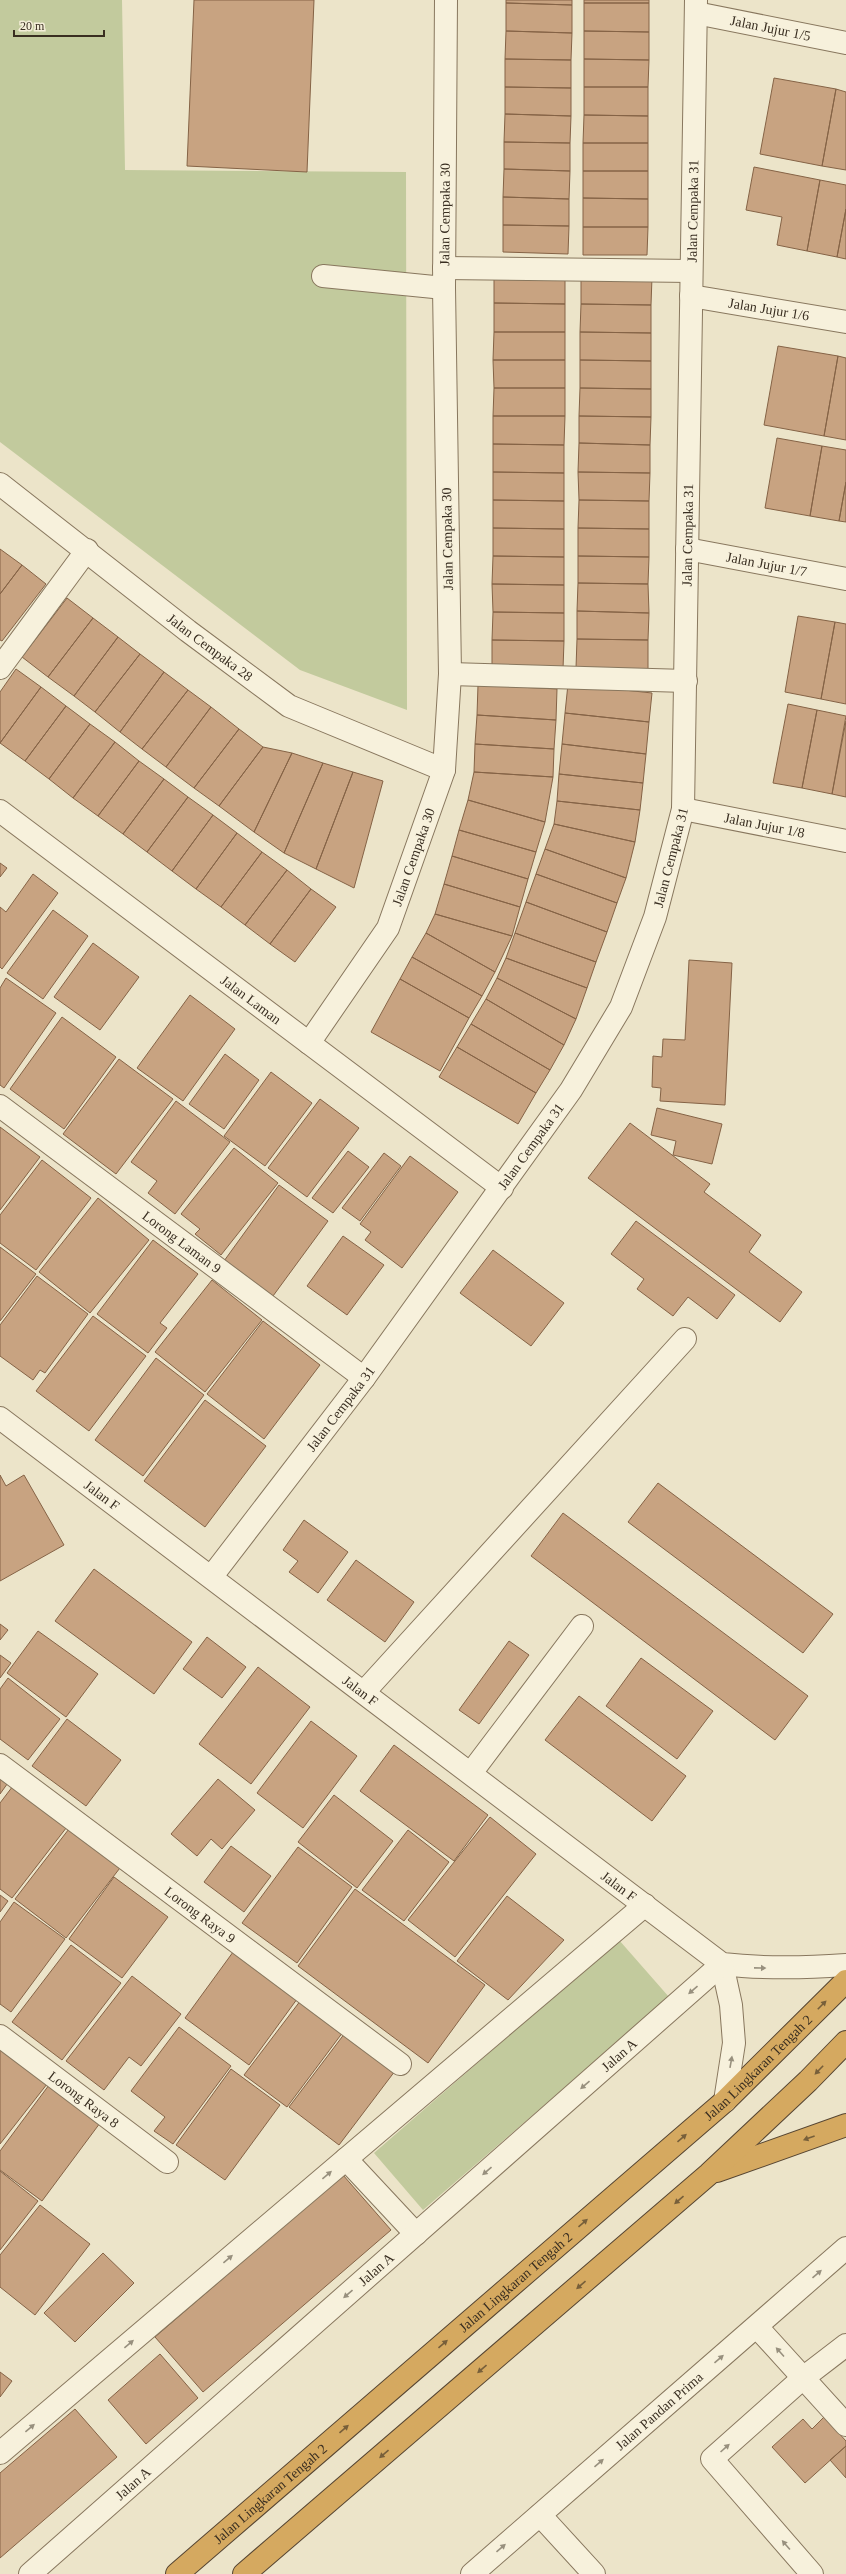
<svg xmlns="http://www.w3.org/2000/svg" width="846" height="2574" viewBox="0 0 846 2574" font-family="Georgia,serif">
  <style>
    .green { fill: #c2ca9d }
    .building { fill: #c8a381; stroke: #856346 }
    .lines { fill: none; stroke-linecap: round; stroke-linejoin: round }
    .minor-casing { stroke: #88775e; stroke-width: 24 }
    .highway-casing { stroke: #564532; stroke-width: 24 }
    .minor { stroke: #f7f1dc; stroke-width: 22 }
    .highway { stroke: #d5a960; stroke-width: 22 }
    .oneway { fill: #98907e }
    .oneway2 { fill: #775f3a }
    .labels { text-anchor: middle; stroke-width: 3; stroke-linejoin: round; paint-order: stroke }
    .street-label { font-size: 14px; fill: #392e21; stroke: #f4eed8 }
  </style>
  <rect width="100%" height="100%" fill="#ece4c9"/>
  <!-- green -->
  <path class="green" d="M0,0H122L125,170L406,172L407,710L300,670L0,442Z
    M619,1940L669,1997L423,2210L374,2153Z"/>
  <!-- building -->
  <path class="building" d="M194,0H314L307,172L187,166Z
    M506,0H572V5L506,3Z
    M584,0H649V3H584Z
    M506,3L572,5V33L506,31Z
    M584,3H649V32L584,31Z
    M506,31L572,33L571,60L505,59Z
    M584,31L649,32V60L584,59Z
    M505,59L571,60V88L505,87Z
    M584,59L649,60L648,87H584Z
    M774,78L836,89L822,166L760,154Z
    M505,87L571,88V116L505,114Z
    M584,87H648V116L584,115Z
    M836,89L846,92V170L822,166Z
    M505,114L571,116L570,143L504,142Z
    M584,115L648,116V143H583Z
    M504,142L570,143V171L504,169Z
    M583,143H648V171H583Z
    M754,167L820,180L807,251L777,245L782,217L746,210Z
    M504,169L570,171L569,199L503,197Z
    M583,171H648V199L583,198Z
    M820,180L846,185V209L837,257L807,251Z
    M503,197L569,199V226L503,225Z
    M583,198L648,199V227H583Z
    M846,209V259L837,257Z
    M503,225L569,226L568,254L503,252Z
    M583,227H648L647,255H583Z
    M494,275L565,276V304L494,303Z
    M581,275L652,277L651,305L581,304Z
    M494,303L565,304V332H494Z
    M581,304L651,305V333L580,332Z
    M494,332H565V360H493Z
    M580,332L651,333V361L580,360Z
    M778,346L838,356L824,436L764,425Z
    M838,356L846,358V440L824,436Z
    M493,360H565V388H494Z
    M580,360L651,361V389L580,388Z
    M494,388H565V416H493Z
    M580,388L651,389V417L579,416Z
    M493,416H565L564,445L493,444Z
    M579,416L651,417L650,445L579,443Z
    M777,438L822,446L810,516L765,508Z
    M579,443L650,445V473L578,472Z
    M493,444L564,445V473L493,472Z
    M822,446L846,450V482L839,521L810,516Z
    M493,472L564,473V501L493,500Z
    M578,472L650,473L649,501L579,500Z
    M846,482V522L839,521Z
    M493,500L564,501V529L493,528Z
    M579,500L649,501V529L578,528Z
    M493,528L564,529V557L493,556Z
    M578,528L649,529V557L578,556Z
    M0,549L22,565L0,594Z
    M493,556L564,557V585L492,584Z
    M578,556L649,557L648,584L578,583Z
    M22,565L46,584L2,641L0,640V594Z
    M578,583L648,584L649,613L577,611Z
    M492,584L564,585V613L493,612Z
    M67,598L93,618L48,677L22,657Z
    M577,611L649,613L648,640L577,639Z
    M493,612L564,613V641L492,640Z
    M798,616L835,622L821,699L785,692Z
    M93,618L118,637L74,696L48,677Z
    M835,622L846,624V704L821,699Z
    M118,637L140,654L95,712L74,696Z
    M577,639L648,640V669L576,668Z
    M492,640L564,641L563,669L492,668Z
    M140,654L164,672L120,732L95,712Z
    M16,669L41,687L0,743V692Z
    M164,672L188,690L142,749L120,732Z
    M568,684L652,693L649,722L565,713Z
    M478,685L557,689L556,720L477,715Z
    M41,687L66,706L25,761L0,743Z
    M188,690L211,707L166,767L142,749Z
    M788,704L817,710L802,788L773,783Z
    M66,706L90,724L49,779L25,761Z
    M211,707L239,729L194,788L166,767Z
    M817,710L846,716L832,794L802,788Z
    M565,713L649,722L646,754L562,744Z
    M477,715L556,720L554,749L475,744Z
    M846,721V797L832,794Z
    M90,724L115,742L73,798L49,779Z
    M239,729L263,747L219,806L194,788Z
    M115,742L139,761L98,816L73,798Z
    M475,744L554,749L553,777L474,772Z
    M562,744L646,754L643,783L559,774Z
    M263,747L292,753L254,832L219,806Z
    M292,753L323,763L284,853L254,832Z
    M139,761L164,779L123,834L98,816Z
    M323,763L353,772L316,869L284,853Z
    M353,772L383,781L354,888L316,869Z
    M474,772L553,777L545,822L468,800Z
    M559,774L643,783L640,810L557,801Z
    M164,779L188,797L147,852L123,834Z
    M188,797L213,815L172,871L147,852Z
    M468,800L545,822L536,852L459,830Z
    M557,801L640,810L635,842L554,824Z
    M213,815L237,833L196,889L172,871Z
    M554,824L635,842L626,878L545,849Z
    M459,830L536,852L528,879L452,856Z
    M237,833L262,852L221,907L196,889Z
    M545,849L626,878L617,903L536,874Z
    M262,852L287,870L245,925L221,907Z
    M452,856L528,879L520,907L444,884Z
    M0,863L7,868L0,877Z
    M287,870L311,889L270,944L245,925Z
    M33,874L58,893L2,969L0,967V907L6,912Z
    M536,874L617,903L607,932L526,902Z
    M444,884L520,907L512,936L435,914Z
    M311,889L336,907L295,962L270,944Z
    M526,902L607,932L596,962L515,933Z
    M53,910L88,936L43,999L7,973Z
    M435,914L512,936L495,972L426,933Z
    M426,933L495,972L482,996L412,957Z
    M515,933L596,962L587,988L506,958Z
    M93,943L139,977L100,1030L54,997Z
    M412,957L482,996L469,1018L400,979Z
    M506,958L587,988L576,1019L497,978Z
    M689,960L732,963L725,1105L660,1101L661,1088L652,1087L653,1056L662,1057L663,1039L685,1040Z
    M6,978L56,1013L4,1088L0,1085V988Z
    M497,978L576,1019L564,1045L486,999Z
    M400,979L469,1018L440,1071L371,1032Z
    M190,995L235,1029L183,1101L137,1068Z
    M486,999L564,1045L550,1070L471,1024Z
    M62,1017L116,1057L64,1129L10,1089Z
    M471,1024L550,1070L536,1093L457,1047Z
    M457,1047L536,1093L518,1124L439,1077Z
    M225,1054L259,1080L224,1129L189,1104Z
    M119,1059L173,1099L116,1174L63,1134Z
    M271,1072L312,1103L265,1166L224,1136Z
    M320,1099L359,1128L307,1197L268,1168Z
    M176,1101L230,1142L175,1214L148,1193L157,1181L131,1162Z
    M657,1108L722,1124L712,1164L673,1155L676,1141L651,1135Z
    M630,1123L710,1184L704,1192L761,1235L749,1252L802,1292L780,1322L588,1178Z
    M0,1127L40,1157L0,1210Z
    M234,1148L278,1183L221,1255L195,1234L200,1229L181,1214Z
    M348,1151L369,1167L333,1213L312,1198Z
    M384,1153L401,1166L360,1221L342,1208Z
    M410,1156L458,1192L402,1268L365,1240L371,1232L360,1224Z
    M42,1160L91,1198L36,1270L0,1243V1215Z
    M279,1185L328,1221L273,1296L224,1261Z
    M98,1198L149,1240L90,1313L39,1272Z
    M636,1221L735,1295L717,1319L688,1297L673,1316L637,1289L644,1279L611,1254Z
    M343,1236L384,1265L347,1315L307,1286Z
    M153,1240L198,1274L160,1323L167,1328L148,1353L97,1314Z
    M0,1247L36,1274L0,1321Z
    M493,1250L564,1303L531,1346L460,1293Z
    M37,1276L88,1314L45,1373L40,1370L33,1380L0,1356V1325Z
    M212,1280L262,1320L205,1392L155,1352Z
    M93,1316L146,1356L89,1431L36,1391Z
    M263,1321L320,1365L264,1439L207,1394Z
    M156,1358L204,1395L143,1476L95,1440Z
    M205,1400L266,1446L205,1527L144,1481Z
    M0,1475L6,1486L24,1475L64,1545L0,1581Z
    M658,1483L833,1614L803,1653L628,1522Z
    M563,1513L808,1696L775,1740L531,1556Z
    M304,1520L348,1552L318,1593L289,1572L298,1561L283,1550Z
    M356,1560L414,1602L385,1642L327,1600Z
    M94,1569L192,1642L154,1694L55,1621Z
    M0,1624L8,1630L0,1640Z
    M38,1631L98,1674L66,1717L7,1673Z
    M207,1637L246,1667L222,1698L183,1669Z
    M509,1641L529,1655L479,1724L459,1710Z
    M0,1655L11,1663L0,1678Z
    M641,1658L713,1711L677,1759L606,1706Z
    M258,1667L310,1707L251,1784L199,1744Z
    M8,1678L60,1719L28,1760L0,1739V1689Z
    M579,1696L686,1776L652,1821L545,1740Z
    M67,1719L121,1760L86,1806L32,1766Z
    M311,1721L357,1756L303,1828L257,1793Z
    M394,1745L488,1815L454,1861L360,1791Z
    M0,1773L10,1780L0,1794Z
    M218,1779L255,1810L222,1849L211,1839L197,1856L171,1834Z
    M16,1782L70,1823L12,1898L0,1889V1803Z
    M334,1795L393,1841L357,1888L298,1842Z
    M490,1817L536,1854L455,1957L408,1920Z
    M72,1825L123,1864L66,1938L15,1899Z
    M408,1830L449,1862L404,1921L362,1890Z
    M231,1846L271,1876L244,1912L204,1882Z
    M298,1847L352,1887L297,1963L242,1923Z
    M114,1877L168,1917L122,1978L69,1939Z
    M355,1889L485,1985L428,2063L298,1966Z
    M0,1895L8,1901L0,1912Z
    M507,1896L564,1940L508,2000L457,1961Z
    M14,1902L65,1939L11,2012L0,2004V1922Z
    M71,1945L121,1983L62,2060L12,2022Z
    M236,1948L300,1995L249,2065L185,2018Z
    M132,1976L181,2014L141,2066L129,2057L104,2090L66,2061Z
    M304,1996L346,2028L287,2107L244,2075Z
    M179,2027L231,2066L173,2144L154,2131L165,2117L131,2091Z
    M345,2033L395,2071L339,2145L289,2107Z
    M0,2039L51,2079L0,2144Z
    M231,2069L280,2105L225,2180L176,2145Z
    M52,2081L103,2119L42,2201L0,2170V2151Z
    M0,2171L38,2201L0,2250Z
    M343,2175L391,2230L203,2392L155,2337Z
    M40,2205L90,2244L35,2315L0,2287V2255Z
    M103,2253L134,2283L75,2342L44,2313Z
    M160,2354L198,2398L146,2444L108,2400Z
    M0,2372L12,2381L0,2397Z
    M75,2409L117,2457L0,2558V2473Z
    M824,2417L846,2441V2446L805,2483L772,2447L803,2419L812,2429Z
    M846,2446V2478L830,2460Z"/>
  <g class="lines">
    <!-- minor casing -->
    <g class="minor-casing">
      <g id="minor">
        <path id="s1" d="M696,13L846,43"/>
        <path d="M444,268L691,271"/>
        <path d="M323,276L444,288"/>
        <path id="s2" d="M691,296L846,322"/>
        <path id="s3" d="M0,484L188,631L289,706L444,770"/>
        <path id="s4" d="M687,549L846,579"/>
        <path d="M0,668L87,550"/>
        <path d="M450,674L686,681"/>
        <path id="s5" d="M683,809L846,841"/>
        <path id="s6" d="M0,811L502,1188"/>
        <path id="s7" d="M309,1043L388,928L444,770L450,674L444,288L446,0"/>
        <path id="s8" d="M0,1106L364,1378"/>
        <path id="s9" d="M0,1418L722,1964C764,1969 804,1968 846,1965"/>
        <path id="s10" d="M212,1576L364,1378L571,1090L621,1007L655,917L683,809L696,0"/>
        <path d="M364,1692L685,1339"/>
        <path id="s11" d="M0,1765L400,2064"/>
        <path d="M471,1773L582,1626"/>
        <path d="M722,1964L731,2005L734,2043L725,2101"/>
        <path id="s12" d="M0,2036L167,2162"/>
        <path d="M346,2159L416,2234"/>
        <path d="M757,2327L846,2425"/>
        <path d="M0,2453L645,1905"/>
        <path d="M540,2515L594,2574"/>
        <path id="s13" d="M30,2574L722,1964"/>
        <path id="s14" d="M472,2574L846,2248"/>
        <path d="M812,2574L712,2459L803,2378L846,2345"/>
      </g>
    </g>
    <!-- highway casing -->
    <g class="highway-casing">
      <g id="highway">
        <path d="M717,2171L846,2125"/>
        <path id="s15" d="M177,2574L725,2101L846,1981"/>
        <path d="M244,2574L709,2174L808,2081L846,2042"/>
      </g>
    </g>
    <!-- minor -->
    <use href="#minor" class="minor"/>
    <!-- highway -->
    <use href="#highway" class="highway"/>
  </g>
  <!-- one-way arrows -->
  <defs><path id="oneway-solid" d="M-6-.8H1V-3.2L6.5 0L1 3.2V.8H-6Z"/></defs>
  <g class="oneway">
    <use href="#oneway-solid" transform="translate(760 1968) rotate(1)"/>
    <use href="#oneway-solid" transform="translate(693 1990) rotate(139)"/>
    <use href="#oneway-solid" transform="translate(731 2062) rotate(-80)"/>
    <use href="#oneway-solid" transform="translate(585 2085) rotate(139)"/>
    <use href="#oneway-solid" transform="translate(487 2171) rotate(139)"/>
    <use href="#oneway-solid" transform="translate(327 2175) rotate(-40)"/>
    <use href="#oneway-solid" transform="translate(228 2259) rotate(-40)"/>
    <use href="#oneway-solid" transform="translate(817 2274) rotate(-41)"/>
    <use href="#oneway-solid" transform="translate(348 2294) rotate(139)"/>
    <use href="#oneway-solid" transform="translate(129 2344) rotate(-40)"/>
    <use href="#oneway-solid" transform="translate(780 2352) rotate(-132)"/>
    <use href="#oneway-solid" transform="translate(719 2359) rotate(-41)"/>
    <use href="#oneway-solid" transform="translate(30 2428) rotate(-40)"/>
    <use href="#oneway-solid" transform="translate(725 2448) rotate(-42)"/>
    <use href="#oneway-solid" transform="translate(599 2463) rotate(-41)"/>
    <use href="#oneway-solid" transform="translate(786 2545) rotate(-131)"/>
    <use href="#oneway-solid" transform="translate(501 2548) rotate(-41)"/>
  </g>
  <g class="oneway2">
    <use href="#oneway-solid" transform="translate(822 2005) rotate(-45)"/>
    <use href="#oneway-solid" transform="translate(819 2070) rotate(134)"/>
    <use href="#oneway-solid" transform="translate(682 2138) rotate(-41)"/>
    <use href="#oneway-solid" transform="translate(809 2138) rotate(160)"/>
    <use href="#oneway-solid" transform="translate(679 2200) rotate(139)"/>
    <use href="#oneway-solid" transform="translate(583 2223) rotate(-41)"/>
    <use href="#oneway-solid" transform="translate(581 2285) rotate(139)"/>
    <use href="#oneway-solid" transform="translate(443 2344) rotate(-41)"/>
    <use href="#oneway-solid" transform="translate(482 2369) rotate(139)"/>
    <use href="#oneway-solid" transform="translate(344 2429) rotate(-41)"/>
    <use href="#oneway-solid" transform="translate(384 2454) rotate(139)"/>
  </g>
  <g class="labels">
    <!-- street labels -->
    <g class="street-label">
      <text dy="5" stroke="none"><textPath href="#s1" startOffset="76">Jalan Jujur 1/5</textPath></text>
      <text dy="5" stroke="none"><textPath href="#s10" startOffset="1507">Jalan Cempaka 31</textPath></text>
      <text dy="5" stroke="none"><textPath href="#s7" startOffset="863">Jalan Cempaka 30</textPath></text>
      <text dy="5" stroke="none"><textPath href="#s2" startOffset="79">Jalan Jujur 1/6</textPath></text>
      <text dy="5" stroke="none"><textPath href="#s10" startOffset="1183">Jalan Cempaka 31</textPath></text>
      <text transform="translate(447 539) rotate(-91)" y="5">Jalan Cempaka 30</text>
      <text dy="5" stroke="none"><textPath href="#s4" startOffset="81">Jalan Jujur 1/7</textPath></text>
      <text dy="5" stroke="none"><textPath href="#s3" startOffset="266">Jalan Cempaka 28</textPath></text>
      <text dy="5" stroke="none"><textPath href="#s5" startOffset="83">Jalan Jujur 1/8</textPath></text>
      <text dy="5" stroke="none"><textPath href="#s7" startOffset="215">Jalan Cempaka 30</textPath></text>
      <text dy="5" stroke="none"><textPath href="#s10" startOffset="859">Jalan Cempaka 31</textPath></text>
      <text dy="5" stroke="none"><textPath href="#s6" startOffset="314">Jalan Laman</textPath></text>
      <text dy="5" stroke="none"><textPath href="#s10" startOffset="535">Jalan Cempaka 31</textPath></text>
      <text dy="5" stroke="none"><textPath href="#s8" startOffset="227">Lorong Laman 9</textPath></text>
      <text dy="5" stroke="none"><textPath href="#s10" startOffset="211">Jalan Cempaka 31</textPath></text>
      <text dy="5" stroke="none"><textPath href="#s9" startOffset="128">Jalan F</textPath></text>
      <text dy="5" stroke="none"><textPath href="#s9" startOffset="452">Jalan F</textPath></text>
      <text dy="5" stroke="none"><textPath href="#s9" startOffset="776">Jalan F</textPath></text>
      <text dy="5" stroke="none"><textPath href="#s11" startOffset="250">Lorong Raya 9</textPath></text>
      <text dy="5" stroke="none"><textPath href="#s13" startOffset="785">Jalan A</textPath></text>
      <text dy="5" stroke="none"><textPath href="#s15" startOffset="771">Jalan Lingkaran Tengah 2</textPath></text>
      <text dy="5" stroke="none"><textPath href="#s12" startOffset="105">Lorong Raya 8</textPath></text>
      <text dy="5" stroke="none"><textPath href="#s13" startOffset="461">Jalan A</textPath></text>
      <text dy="5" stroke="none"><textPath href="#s15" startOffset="447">Jalan Lingkaran Tengah 2</textPath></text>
      <text dy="5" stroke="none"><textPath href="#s14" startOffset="248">Jalan Pandan Prima</textPath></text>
      <text dy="5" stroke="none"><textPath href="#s13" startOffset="137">Jalan A</textPath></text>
      <text dy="5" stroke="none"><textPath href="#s15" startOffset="123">Jalan Lingkaran Tengah 2</textPath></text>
    </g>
  </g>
  <!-- scale -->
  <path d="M14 30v6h90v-6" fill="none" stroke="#392e21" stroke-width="2"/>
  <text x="20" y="30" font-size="12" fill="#392e21" stroke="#f4eed8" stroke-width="3" paint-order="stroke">20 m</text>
</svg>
